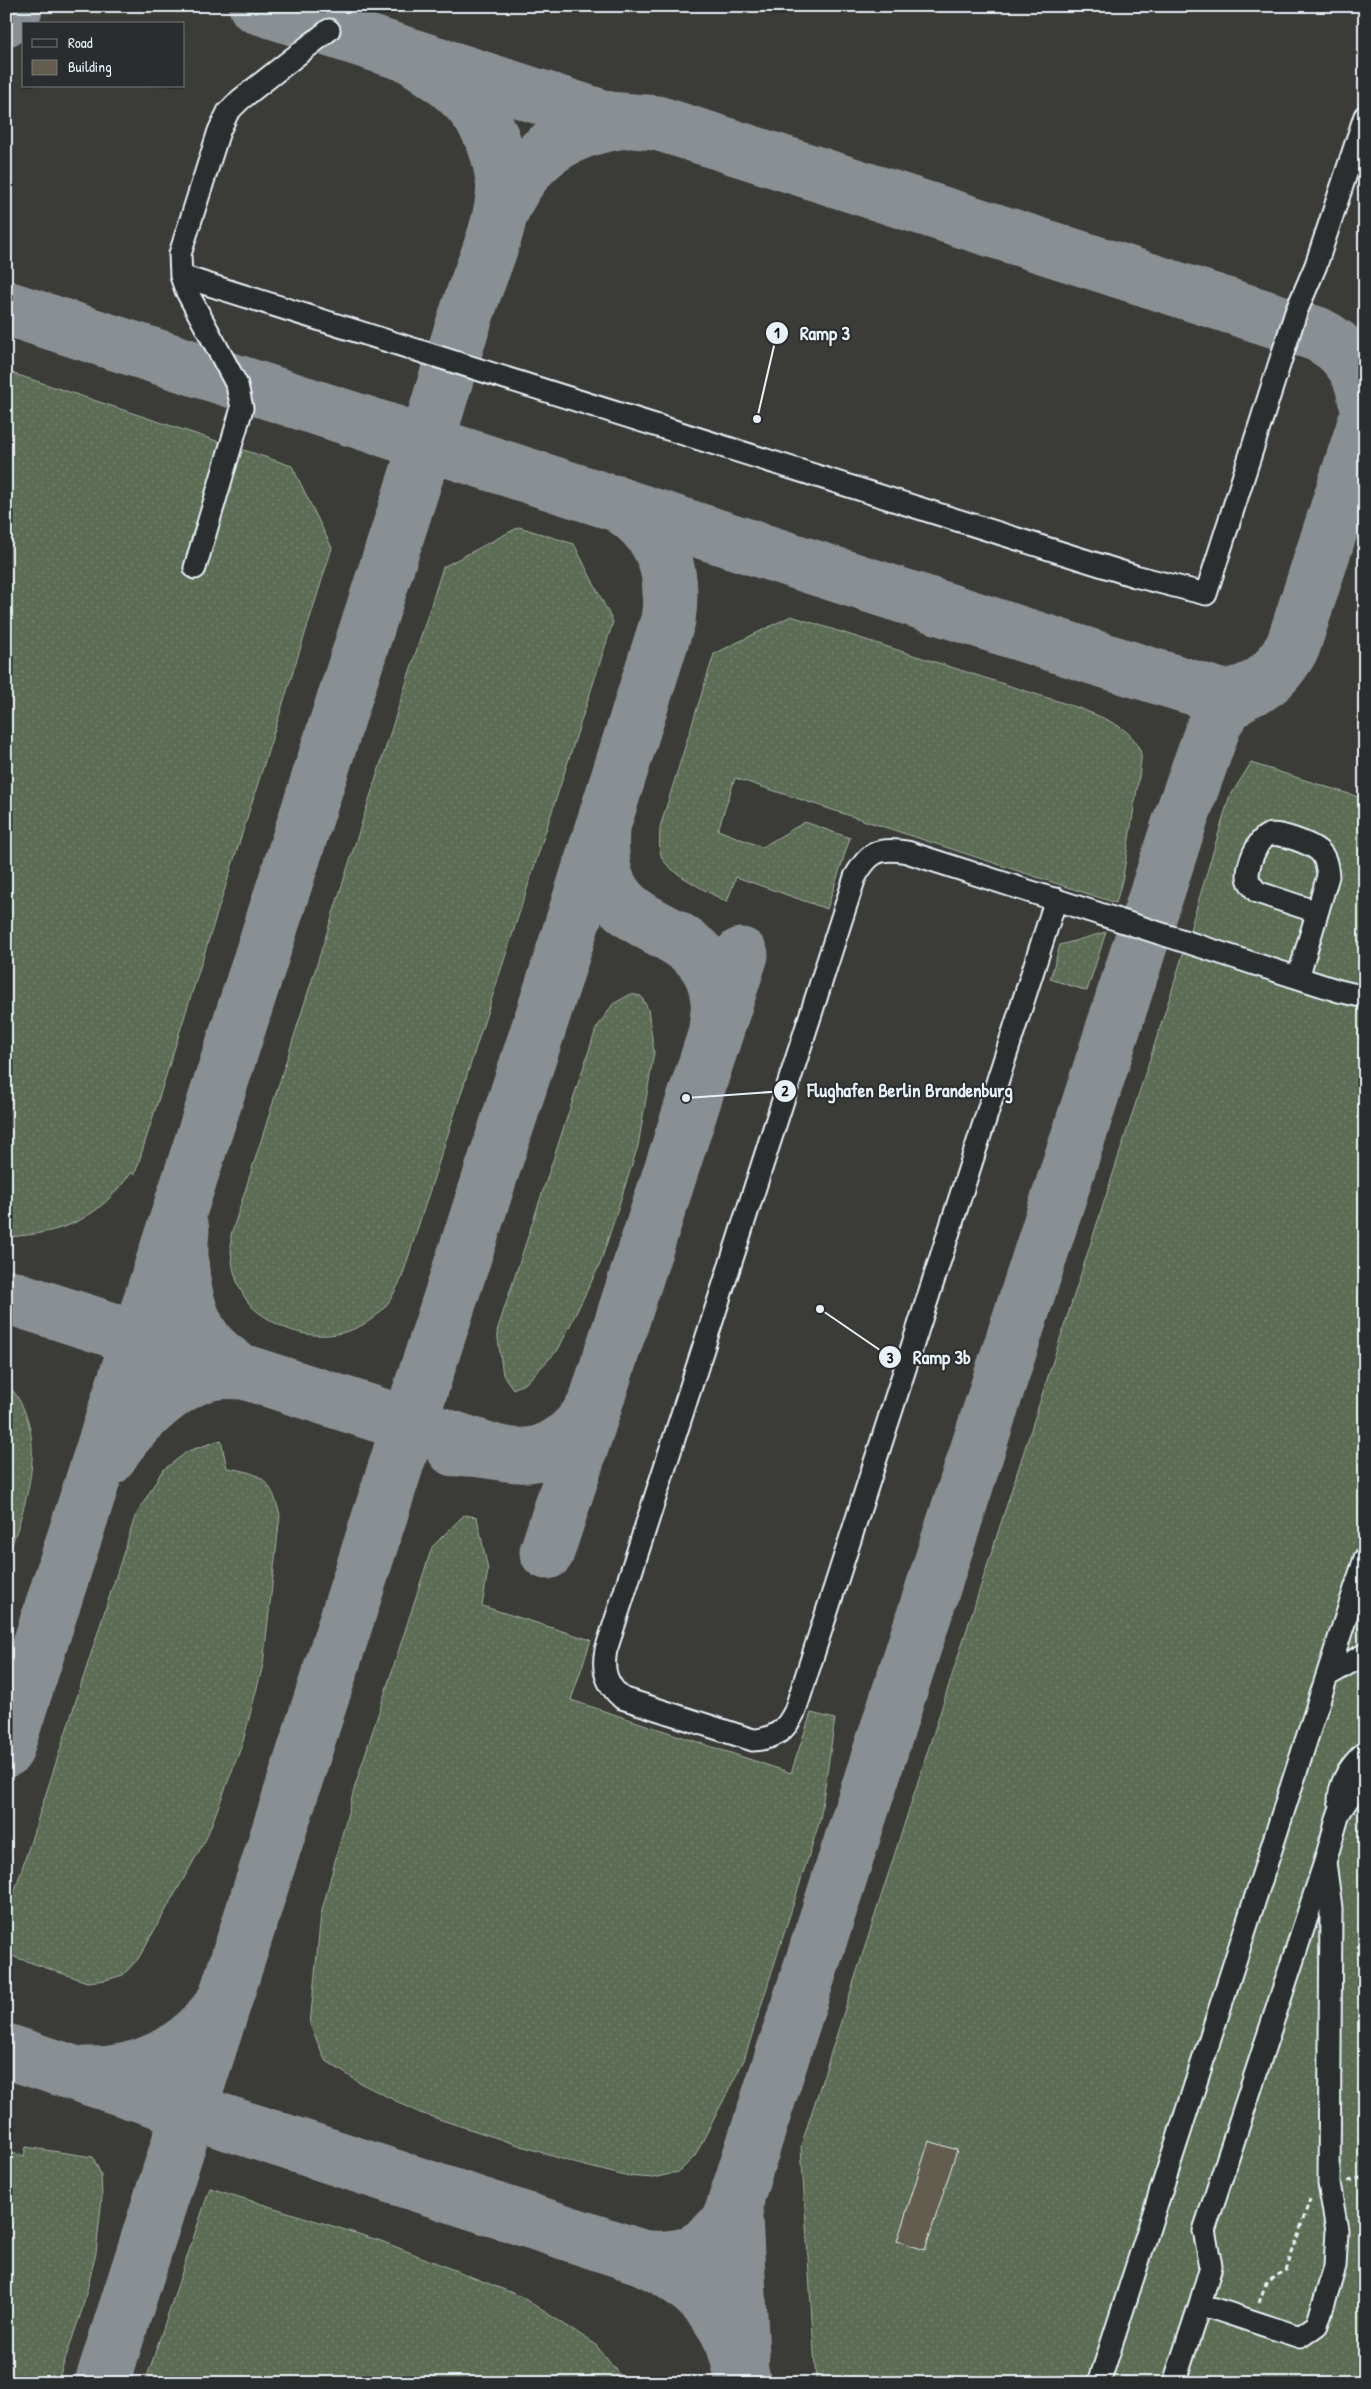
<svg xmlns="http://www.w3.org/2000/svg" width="1371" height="2389" viewBox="0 0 1371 2389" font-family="'Patrick Hand',sans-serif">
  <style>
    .built { fill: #3b3b37; fill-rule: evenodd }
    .grass { fill: url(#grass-dots); stroke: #a2aea6 }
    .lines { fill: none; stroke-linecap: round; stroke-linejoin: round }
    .taxiway { stroke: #898f93; stroke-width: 55 }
    .building { fill: #645d4d; stroke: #e8f1f8 }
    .minor-casing { stroke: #e8f1f8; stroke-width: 25 }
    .path { stroke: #e8f1f8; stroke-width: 3; stroke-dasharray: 5 4; stroke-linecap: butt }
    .minor { stroke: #2a2d2e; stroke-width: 21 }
    .leader { fill: none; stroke: #e8f1f8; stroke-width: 2 }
    .callout-dot { fill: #e8f1f8; stroke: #2a2d2e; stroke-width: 2 }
    .mark-label { font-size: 15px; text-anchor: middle; font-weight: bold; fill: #111 }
    .callout-label { font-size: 19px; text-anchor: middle; font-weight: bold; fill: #e8f1f8; stroke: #2a2d2e; stroke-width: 4; stroke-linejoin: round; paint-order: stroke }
  </style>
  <defs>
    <pattern id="grass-dots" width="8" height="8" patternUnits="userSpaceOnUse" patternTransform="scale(1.25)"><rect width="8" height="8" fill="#5d6c54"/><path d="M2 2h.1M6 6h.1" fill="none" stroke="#74816d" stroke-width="1.8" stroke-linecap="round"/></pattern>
  </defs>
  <rect width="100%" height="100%" fill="#2a2d2e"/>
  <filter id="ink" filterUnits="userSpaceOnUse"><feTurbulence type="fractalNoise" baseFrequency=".02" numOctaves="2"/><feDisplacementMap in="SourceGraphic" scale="10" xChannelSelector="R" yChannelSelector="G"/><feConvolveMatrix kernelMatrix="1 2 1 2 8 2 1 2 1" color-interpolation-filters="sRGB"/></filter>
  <g filter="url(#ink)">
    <!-- built -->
    <path class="built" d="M6,6H1365V2383H6ZM24,24H184V86H24Z"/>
    <!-- grass -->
    <path class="grass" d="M6,371L292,466L332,548L135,1174L131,1173C96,1220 67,1232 9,1237H6Z
      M519,527L574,544L613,622L401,1280C396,1288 392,1299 385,1307C355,1341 304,1344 267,1318C262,1315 256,1311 252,1307C234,1286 230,1261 231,1235L443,567Z
      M791,616L1076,707C1098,716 1135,727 1141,754C1142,758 1140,765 1140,770L1123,877L1116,903L735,778L718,830L762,847L805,822L850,838L827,909L736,877L727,902C712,894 669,873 662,858C658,849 660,838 660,827L714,654Z
      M1251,763L1365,799V2383H816L801,2146L1173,987L1229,798Z
      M1106,932L1087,991L1050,979L1060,945Z
      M631,994L641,996L648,1009L654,1052L638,1146L600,1264L558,1350L526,1383L513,1389L503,1375L497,1331L596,1029L613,1004Z
      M6,1382C54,1435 25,1505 6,1563Z
      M221,1440L227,1468C263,1473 271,1480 280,1515L263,1665L242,1745L206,1839L138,1959L123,1975L106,1980L87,1982L6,1954V1918L135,1517L162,1471L188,1451Z
      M464,1515L477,1517L488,1570L482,1606L591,1640L571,1700L791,1773L811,1713L835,1719L820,1820L744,2060L695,2156L679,2172L653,2178L625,2176L574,2163L420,2113L360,2083L325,2060L310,2024L321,1914L355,1786L432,1547Z
      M26,2147L93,2157L101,2175L102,2197L96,2253L82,2310L57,2383H6V2151L24,2156Z
      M210,2188L381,2241L520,2296L595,2344L626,2383H145Z"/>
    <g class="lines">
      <!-- taxiway -->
      <path class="taxiway" d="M256,6L608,119L657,123L686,132L1317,334C1344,347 1361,368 1365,398
        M6,19L16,6
        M500,215C524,156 564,129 626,121
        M6,308L1093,657L1223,697C1259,692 1276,677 1293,646L1365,423
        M602,828C601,845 601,861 606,877C625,939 712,923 718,1001C719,1010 717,1019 716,1028
        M6,1296L492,1451
        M454,1449C475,1447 495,1453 515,1455C552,1458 577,1434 595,1405
        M108,1459C125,1429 169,1386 203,1375C216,1371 228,1371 241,1372C231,1365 220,1357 211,1348C185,1319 178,1267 182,1230
        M547,1552L741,955
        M6,1750L427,442C441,395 455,348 471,301C482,269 500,230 503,196C505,185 502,174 500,163C488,110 455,83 411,56
        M6,2051L641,2257C680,2274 715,2301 732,2341C737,2353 739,2366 743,2378
        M85,2074C140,2076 191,2051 222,2004
        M738,2192L735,2215L742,2355
        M641,2257C683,2262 706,2252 730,2218L1182,815L1216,720L1226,706L1241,694
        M102,2383L409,1425L555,978L668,620C676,568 661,529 614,502"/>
    </g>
    <!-- building -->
    <path class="building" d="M929,2141L957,2150L925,2250L897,2241Z"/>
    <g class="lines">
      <!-- minor casing -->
      <g class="minor-casing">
        <path id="minor" d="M181,276L1135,576L1206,594L1296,312L1316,265L1365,116
          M195,568L242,408L237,385L186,290L181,276L180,254L219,131L228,112L240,100L329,30
          M1056,899L795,1711C786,1730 775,1739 753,1740L622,1698C606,1684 602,1670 606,1650L855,877C869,852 878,847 907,852L1339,991L1365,997
          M1298,978L1328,876C1327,867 1326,857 1319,851C1311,844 1278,831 1268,835C1257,840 1248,864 1248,876C1248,882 1253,887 1257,892L1317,912
          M1327,1676L1365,1654
          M1339,1800C1340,1780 1351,1765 1365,1752
          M1325,1862L1204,2231L1211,2266L1200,2304L1300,2337L1317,2325L1335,2267L1337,2230L1329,2183L1331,1908L1325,1862L1339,1813L1365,1773
          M1099,2383L1365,1558
          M1174,2383L1200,2304"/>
      </g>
      <!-- path -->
      <path class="path" d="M1348,2181L1365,2177
        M1259,2303L1267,2280L1286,2271L1310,2199"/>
      <!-- minor -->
      <use href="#minor" class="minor"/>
    </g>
  </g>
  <!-- callouts -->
  <path class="leader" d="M757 419L777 333M686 1098L785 1091M820 1309L890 1357"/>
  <g class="callout-dot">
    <circle cx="757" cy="419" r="5"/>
    <circle cx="686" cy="1098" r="5"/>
    <circle cx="820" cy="1309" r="5"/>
    <circle cx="777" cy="333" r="12"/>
    <circle cx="785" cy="1091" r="12"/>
    <circle cx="890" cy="1357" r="12"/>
  </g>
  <g class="mark-label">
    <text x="777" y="338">1</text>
    <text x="785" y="1096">2</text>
    <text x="890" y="1363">3</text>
  </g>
  <g class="callout-label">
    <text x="825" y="340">Ramp 3</text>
    <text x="910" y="1097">Flughafen Berlin Brandenburg</text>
    <text x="942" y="1364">Ramp 3b</text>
  </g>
  <!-- margin -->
  <rect width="1371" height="2389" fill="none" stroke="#2a2d2e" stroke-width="25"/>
  <rect x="12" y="12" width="1346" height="2364" fill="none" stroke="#e8f1f8" stroke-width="2" filter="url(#ink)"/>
  <!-- legend -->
  <rect x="22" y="22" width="162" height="65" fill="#2a2d2e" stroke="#767b7f"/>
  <rect x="32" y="39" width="25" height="8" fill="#2a2d2e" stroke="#767b7f"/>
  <text x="68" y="48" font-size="15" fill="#e8f1f8">Road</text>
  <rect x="32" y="60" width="25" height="15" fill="#645d4d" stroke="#767b7f"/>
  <text x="68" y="72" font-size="15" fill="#e8f1f8">Building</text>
</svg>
